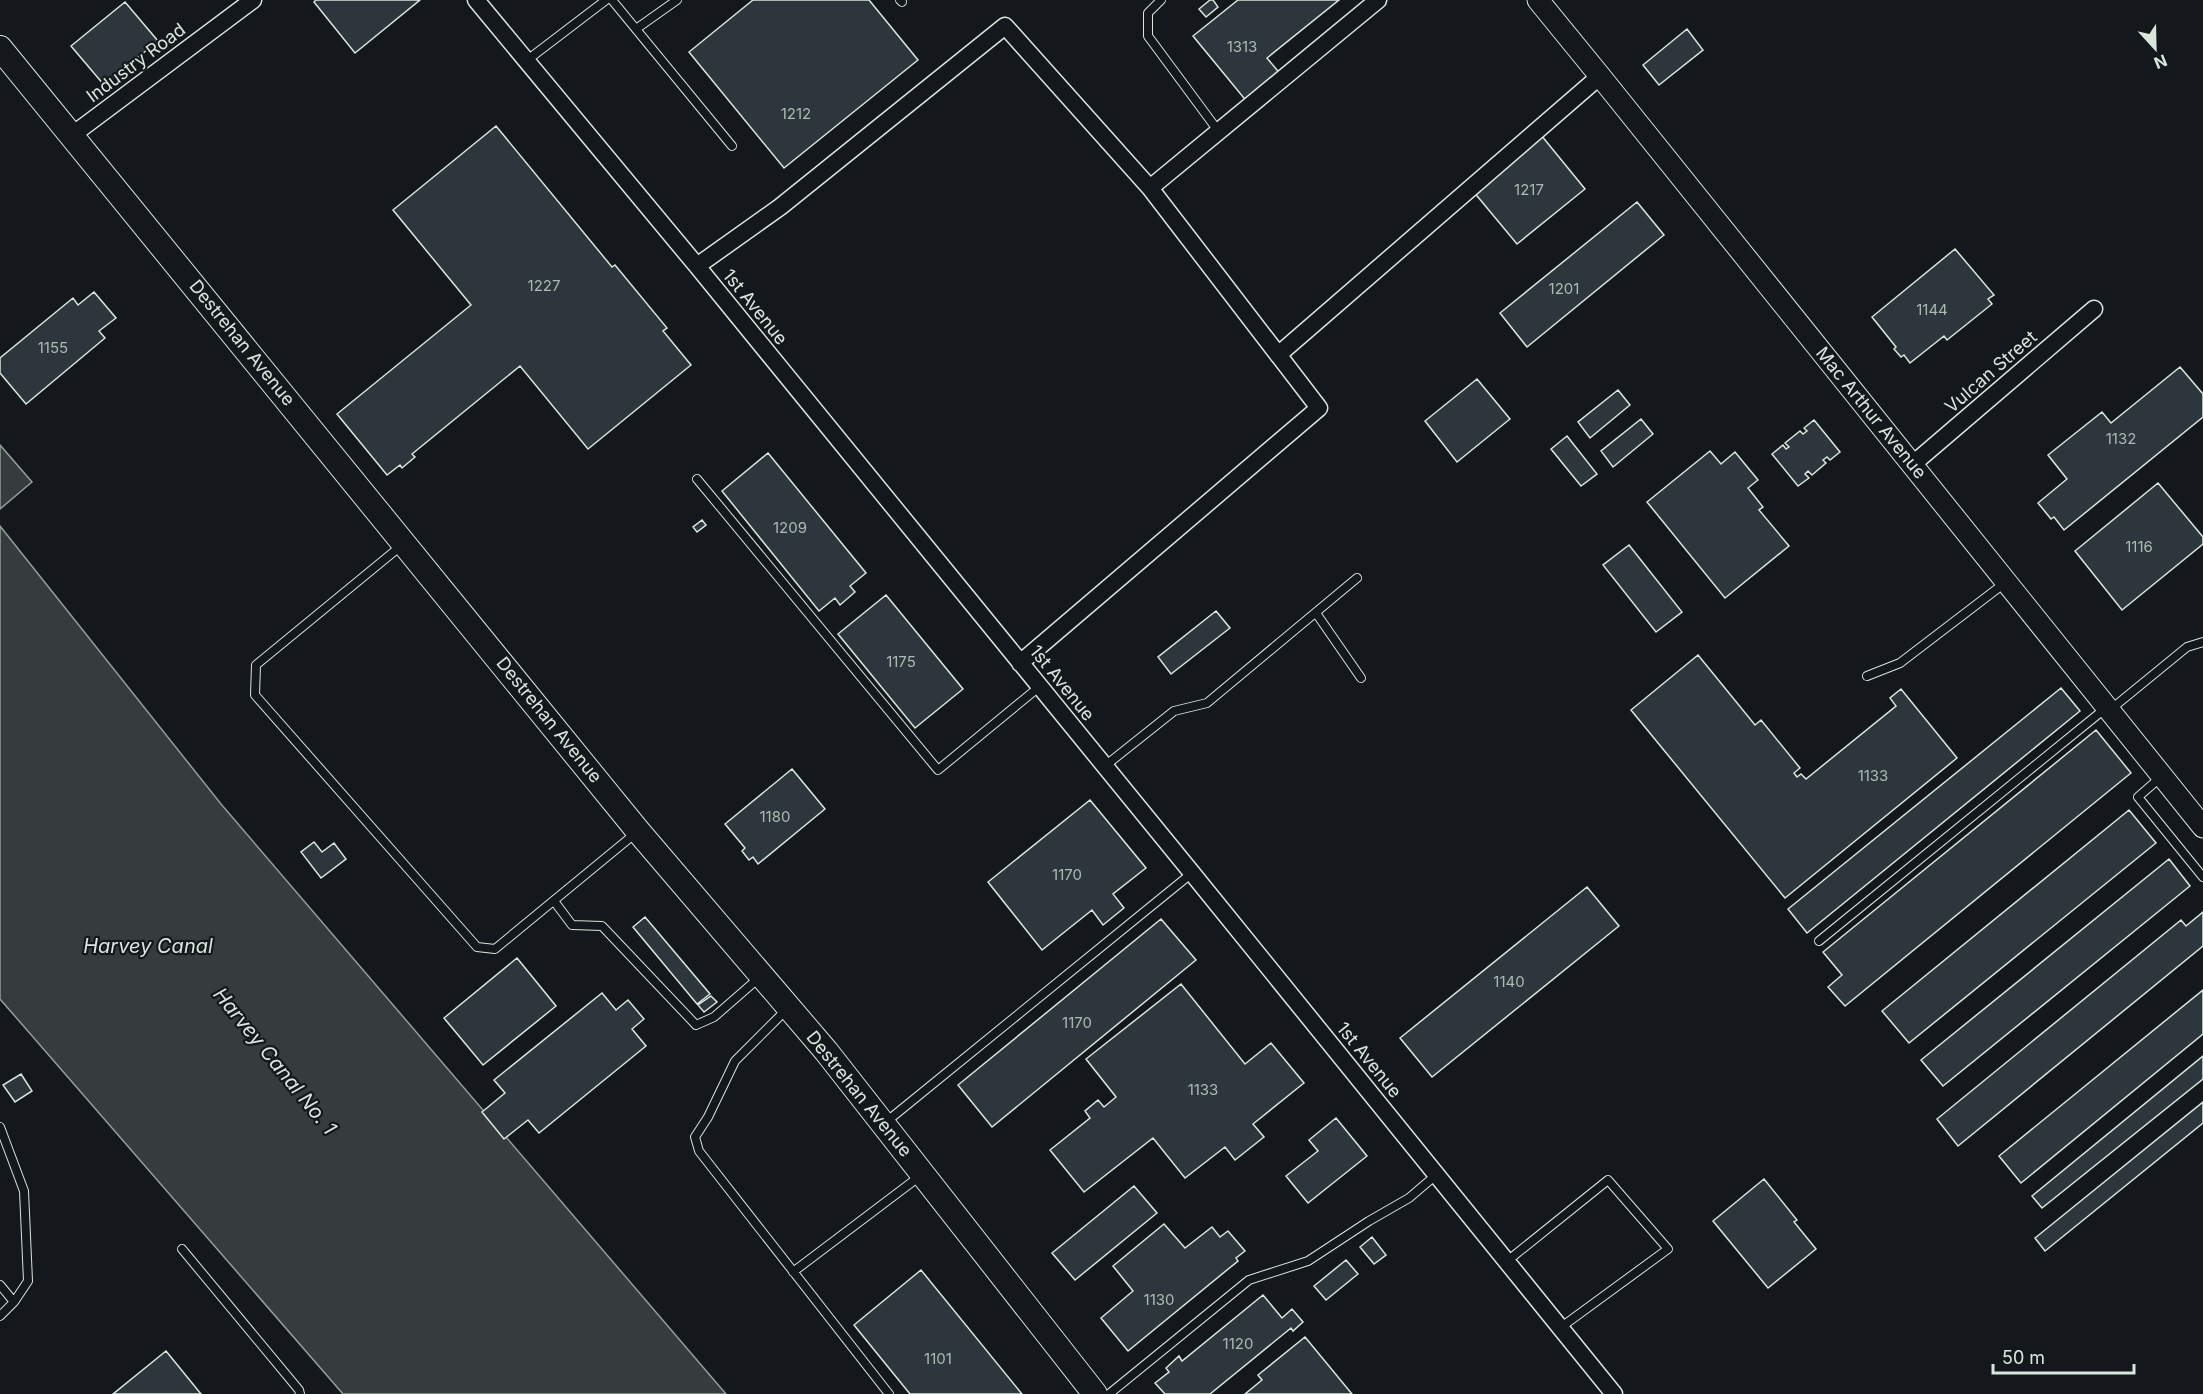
<svg xmlns="http://www.w3.org/2000/svg" width="2203" height="1394" viewBox="0 0 2203 1394" font-family="Inter,sans-serif">
  <style>
    .water { fill: #363b3e; stroke: #939e99; stroke-width: 1.5 }
    .building { fill: #2c363c; stroke: #d8e6dc; stroke-width: 1.5 }
    .lines { fill: none; stroke-linecap: round; stroke-linejoin: round }
    .service-casing { stroke: #d8e6dc; stroke-width: 10 }
    .minor-casing { stroke: #d8e6dc; stroke-width: 19 }
    .tertiary-casing { stroke: #d8e6dc; stroke-width: 23 }
    .secondary-casing { stroke: #d8e6dc; stroke-width: 26 }
    .service { stroke: #14181c; stroke-width: 8 }
    .minor { stroke: #14181c; stroke-width: 16 }
    .tertiary { stroke: #14181c; stroke-width: 21 }
    .secondary { stroke: #14181c; stroke-width: 24 }
    .labels { text-anchor: middle; stroke-width: 4.5; stroke-linejoin: round; paint-order: stroke }
    .number-label { font-size: 15px; fill: #adbab4 }
    .street-label { font-size: 18px; fill: #d8e6dc; stroke: #14181c }
    .water-label { font-size: 20px; font-style: italic; fill: #d8e6dc; stroke: #14181c }
  </style>
  <rect width="100%" height="100%" fill="#14181c"/>
  <!-- water -->
  <path class="water" d="M0,445L32,482L0,509Z
    M0,526L221,804L726,1394H343L0,999Z"/>
  <!-- building -->
  <path class="building" d="M316,0H420L355,53L314,2Z
    M753,0H869L918,60L784,168L689,52Z
    M1210,0H1213L1218,7L1206,17L1199,9Z
    M1238,0H1339L1267,58L1282,76L1248,103L1193,36Z
    M125,2L158,41L104,85L71,46Z
    M1687,29L1703,50L1659,85L1643,65Z
    M496,126L612,267L615,265L667,328L663,331L691,365L588,449L520,366L412,454L415,457L402,468L400,465L387,475L337,414L471,305L393,210Z
    M1541,135L1585,189L1517,244L1473,191Z
    M1637,202L1664,235L1527,347L1500,313Z
    M1955,249L1994,295L1988,299L1992,304L1947,340L1944,336L1910,363L1904,355L1901,357L1894,349L1896,347L1872,317Z
    M94,292L116,318L99,331L105,338L26,404L0,373V358L73,298L78,305Z
    M2180,367L2203,394V417L2064,530L2054,517L2051,519L2038,503L2067,479L2048,455L2102,412L2111,423Z
    M1477,379L1510,419L1457,462L1425,421Z
    M1618,390L1630,405L1590,438L1578,422Z
    M1641,419L1653,434L1613,467L1601,451Z
    M1814,420L1840,452L1830,460L1827,457L1823,460L1826,463L1812,475L1808,471L1805,474L1809,478L1798,486L1772,454L1783,445L1786,449L1789,447L1785,443L1800,431L1803,434L1807,431L1804,428Z
    M1567,436L1597,474L1581,486L1551,449Z
    M1710,451L1721,464L1735,452L1758,480L1748,488L1763,507L1759,510L1789,546L1725,598L1647,502Z
    M768,453L866,573L850,586L855,592L840,605L835,598L819,611L722,491Z
    M2158,483L2203,537V544L2122,610L2075,551Z
    M702,520L706,525L697,532L693,527Z
    M1629,545L1682,612L1656,632L1603,565Z
    M886,595L963,689L915,728L838,634Z
    M1216,611L1230,628L1171,674L1158,657Z
    M1698,655L1755,725L1761,720L1800,768L1794,773L1797,777L1801,774L1806,779L1896,706L1890,698L1901,689L1957,758L1785,898L1631,710Z
    M2061,688L2080,711L1807,933L1788,909Z
    M2096,730L2131,773L1845,1006L1828,987L1842,975L1823,952Z
    M792,769L825,809L758,864L753,857L749,860L742,851L745,848L725,824Z
    M1090,800L1146,868L1113,894L1124,908L1103,925L1092,910L1042,950L988,882Z
    M2129,810L2156,843L1909,1043L1882,1011Z
    M314,842L322,852L334,843L346,859L321,878L301,852Z
    M2169,859L2190,886L1943,1086L1921,1060Z
    M1587,887L1619,926L1432,1077L1400,1038Z
    M2203,912V946L1958,1146L1937,1119L2181,920L2186,926Z
    M645,917L710,994L697,1004L633,927Z
    M1161,919L1196,960L992,1127L958,1085Z
    M517,958L556,1006L483,1065L444,1018Z
    M1181,984L1245,1064L1271,1043L1304,1083L1253,1124L1264,1137L1235,1160L1225,1147L1185,1178L1153,1138L1084,1192L1050,1150L1090,1118L1085,1111L1098,1100L1104,1107L1116,1097L1086,1059Z
    M2203,990V1034L2021,1183L1999,1156Z
    M602,993L616,1010L628,1000L644,1019L632,1029L646,1046L539,1133L528,1120L504,1139L482,1112L505,1093L494,1080Z
    M711,996L717,1002L704,1012L698,1005Z
    M2203,1056V1079L2042,1208L2032,1196Z
    M21,1074L32,1091L15,1102L3,1085Z
    M2203,1102V1123L2045,1251L2035,1238Z
    M1336,1118L1367,1156L1308,1203L1286,1176L1318,1151L1309,1140Z
    M1764,1179L1797,1220L1794,1222L1816,1249L1768,1288L1713,1221Z
    M1134,1186L1157,1213L1075,1280L1052,1253Z
    M1164,1224L1185,1248L1212,1227L1220,1237L1228,1231L1245,1251L1236,1258L1238,1261L1128,1351L1101,1318L1133,1291L1113,1266Z
    M1372,1237L1386,1255L1374,1264L1360,1247Z
    M1346,1260L1358,1274L1326,1300L1314,1286Z
    M921,1270L1022,1394H910L854,1325Z
    M1263,1295L1282,1318L1292,1309L1303,1322L1293,1331L1291,1328L1210,1394H1165L1155,1383L1169,1372L1166,1368L1179,1356L1182,1361Z
    M1305,1337L1352,1394H1245L1262,1380L1258,1375Z
    M166,1351L201,1394H113Z"/>
  <g class="lines">
    <!-- service casing -->
    <g class="service-casing">
      <path id="service" d="M612,0L732,146
        M900,0L902,2
        M1161,0L1148,13V36L1219,132
        M636,29L677,0
        M526,61L606,0
        M697,479L938,770L1039,687
        M402,545L256,665L255,695L477,947L495,949L637,832
        M1316,613L1361,678
        M1867,676L1900,663L2006,582
        M2110,710L2187,647L2203,642
        M1105,766L1174,711L1207,703L1357,578
        M2162,776L2138,797L2203,877
        M554,901L572,925L602,926L696,1025L714,1017L761,976
        M1819,941L2107,707
        M787,1009L735,1061L708,1117L695,1137L699,1151L889,1394
        M886,1122L1192,873
        M0,1127L24,1191L28,1281L14,1302
        M182,1249L299,1390L300,1394
        M1506,1262L1608,1180L1668,1249L1560,1328
        M793,1272L920,1176
        M0,1285L14,1302L0,1316
        M1109,1394L1249,1280L1308,1261L1369,1221L1409,1198L1436,1175"/>
    </g>
    <!-- minor casing -->
    <g class="minor-casing">
      <path id="minor" d="M476,0L697,266L1192,873L1614,1394
        M71,136L253,0
        M1150,188L1378,0
        M697,266L780,207L1005,26L1150,188L1319,408L1020,663
        M1278,355L1600,76
        M1913,464L2094,309"/>
    </g>
    <!-- tertiary casing -->
    <g class="tertiary-casing">
      <path id="tertiary" d="M1538,0L1600,76L2203,827"/>
    </g>
    <!-- secondary casing -->
    <g class="secondary-casing">
      <path id="secondary" d="M0,48L638,831L826,1051L1095,1394"/>
    </g>
    <!-- service -->
    <use href="#service" class="service"/>
    <!-- minor -->
    <use href="#minor" class="minor"/>
    <!-- tertiary -->
    <use href="#tertiary" class="tertiary"/>
    <!-- secondary -->
    <use href="#secondary" class="secondary"/>
  </g>
  <g class="labels">
    <!-- number labels -->
    <g class="number-label">
      <text x="1242" y="52">1313</text>
      <text x="796" y="119">1212</text>
      <text x="1529" y="195">1217</text>
      <text x="544" y="291">1227</text>
      <text x="1564" y="294">1201</text>
      <text x="1932" y="315">1144</text>
      <text x="53" y="353">1155</text>
      <text x="2121" y="444">1132</text>
      <text x="790" y="533">1209</text>
      <text x="2139" y="552">1116</text>
      <text x="901" y="667">1175</text>
      <text x="1873" y="781">1133</text>
      <text x="775" y="822">1180</text>
      <text x="1067" y="880">1170</text>
      <text x="1509" y="987">1140</text>
      <text x="1077" y="1028">1170</text>
      <text x="1203" y="1095">1133</text>
      <text x="1159" y="1305">1130</text>
      <text x="1238" y="1349">1120</text>
      <text x="938" y="1364">1101</text>
    </g>
    <!-- street labels -->
    <g class="street-label">
      <text transform="translate(136 63) rotate(-37)" y="6">Industry Road</text>
      <text transform="translate(755 307) rotate(51)" y="6">1st Avenue</text>
      <text transform="translate(242 343) rotate(51)" y="6">Destrehan Avenue</text>
      <text transform="translate(1991 372) rotate(-41)" y="6">Vulcan Street</text>
      <text transform="translate(1871 413) rotate(51)" y="6">Mac Arthur Avenue</text>
      <text transform="translate(1062 683) rotate(51)" y="6">1st Avenue</text>
      <text transform="translate(549 720) rotate(51)" y="6">Destrehan Avenue</text>
      <text transform="translate(1369 1060) rotate(51)" y="6">1st Avenue</text>
      <text transform="translate(859 1094) rotate(51)" y="6">Destrehan Avenue</text>
    </g>
    <!-- water labels -->
    <g class="water-label">
      <text x="148" y="953">Harvey Canal</text>
      <text transform="translate(275 1061) rotate(51)" y="7">Harvey Canal No. 1</text>
    </g>
  </g>
  <!-- north arrow -->
  <g transform="translate(2155 48) rotate(158)" stroke="#14181c" stroke-width="4.5" paint-order="stroke">
  <path d="M0-4.5L10 22L0 15L-10 22Z" fill="#d8e6dc"/>
  <text y="-9" font-size="16" font-weight="bold" text-anchor="middle" fill="#d8e6dc">N</text>
  </g>
  <!-- scale -->
  <path d="M1993 1364v9h141v-9" fill="none" stroke="#d8e6dc" stroke-width="3"/>
  <text x="2002" y="1364" font-size="18" fill="#d8e6dc" stroke="#14181c" stroke-width="4.5" paint-order="stroke">50 m</text>
</svg>
